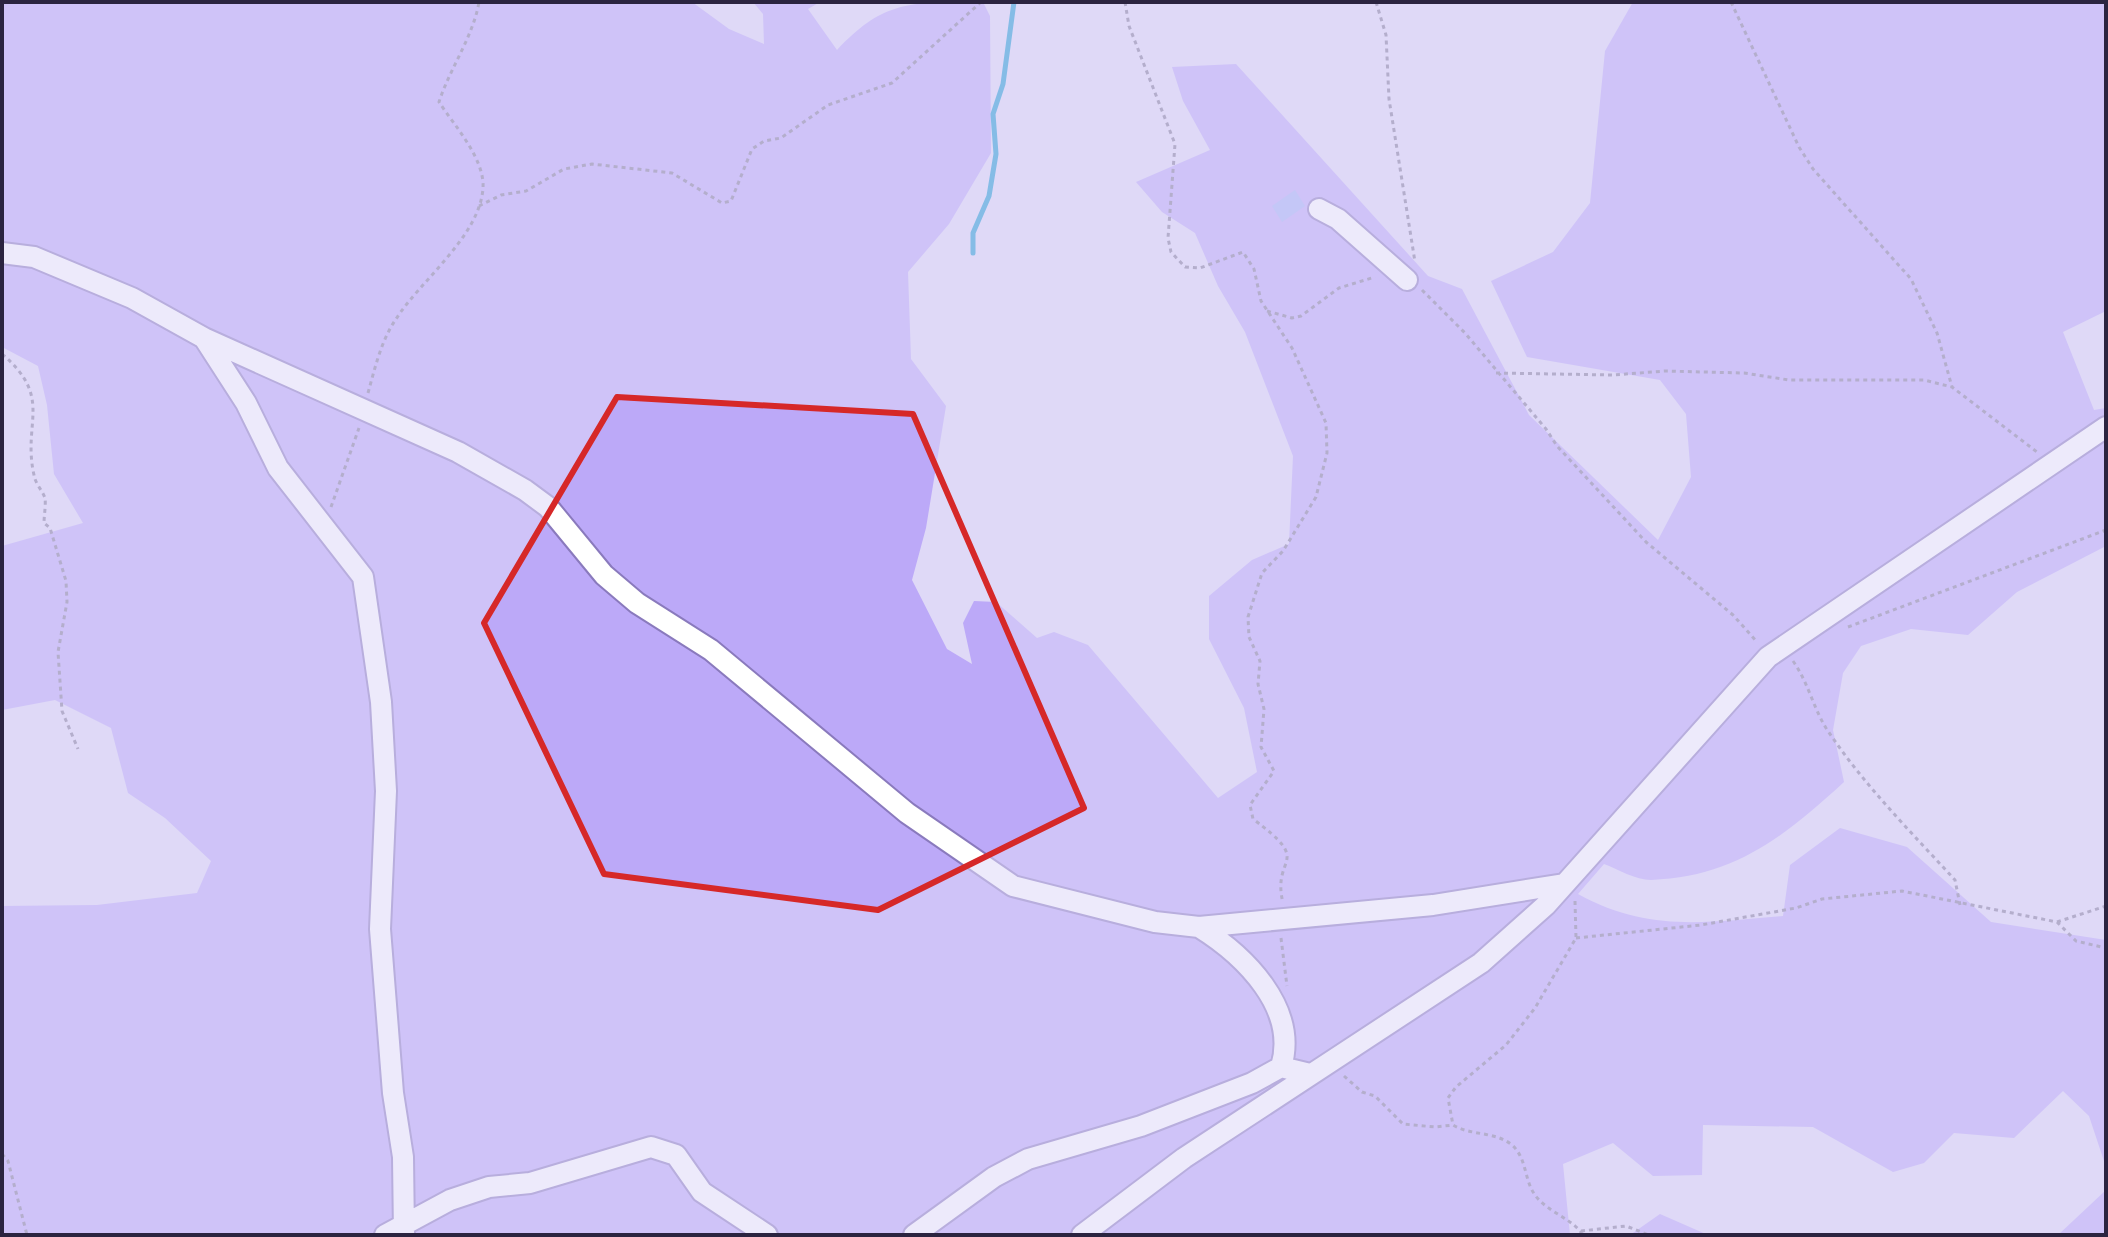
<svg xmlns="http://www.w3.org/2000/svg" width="2108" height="1237" viewBox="0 0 2108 1237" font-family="'Public Sans',sans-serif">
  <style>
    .green { fill: #bca9f8 }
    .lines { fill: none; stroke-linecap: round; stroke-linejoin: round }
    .stream { stroke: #1999d1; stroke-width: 5 }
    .building { fill: #a4b2f6 }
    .minor-casing { stroke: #8a7abd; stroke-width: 24 }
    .path { stroke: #827b98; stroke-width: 3; stroke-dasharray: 4 4; stroke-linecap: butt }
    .minor { stroke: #fff; stroke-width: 20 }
    .marked { fill: none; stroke: #d62828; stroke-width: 6; stroke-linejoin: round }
  </style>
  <rect width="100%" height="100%" fill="#dfd9f7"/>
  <!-- green -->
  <path class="green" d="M2,2H692L729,29L764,44L763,14L753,2H820L808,9L837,50C884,0 910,2 983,2L990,16L991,153L949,224L908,272L911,359L946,406L926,528L912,580L947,649L972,664L963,623L974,601L996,602L1037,638L1054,632L1088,645L1218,798L1257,772L1244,708L1209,639V596L1252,560L1289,544L1293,456L1245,332L1218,286L1195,233L1162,212L1136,182L1210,150L1183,101L1172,67L1236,64L1428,276L1462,289L1529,415L1658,540L1691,477L1686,414L1660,380L1527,357L1491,281L1553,252L1590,203L1605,51L1633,2H2106V311L2063,332L2094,410L2106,408V546L2017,592L1968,635L1911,629L1861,646L1843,673L1833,730L1844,782C1785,836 1735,877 1651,880C1636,880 1617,869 1604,864L1578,894C1648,933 1707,922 1783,916L1790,865L1840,828L1907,847L1991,922L2106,940V1167L2089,1116L2063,1091L2014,1138L1954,1133L1924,1163L1893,1172L1813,1127L1703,1125L1702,1175L1653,1176L1613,1143L1563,1164L1570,1235H2V906L97,905L197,893L211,861L165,818L128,793L111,728L55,700L2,710V546L83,523L54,474L47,405L38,366L2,347Z
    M2106,1190V1235H2058Z
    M1660,1214L1708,1235H1630Z"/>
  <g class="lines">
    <!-- stream -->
    <path class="stream" d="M973,253V233L989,196L996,154L993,114L1003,84L1014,2"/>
  </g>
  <!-- building -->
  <path class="building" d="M1295,190L1305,206L1282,222L1272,206Z"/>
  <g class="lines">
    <!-- minor casing -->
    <g class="minor-casing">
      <path id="minor" d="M1319,209L1338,219L1407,280
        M2,253L34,257L132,298L204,338L246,403L278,468L363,577L381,702L386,791L380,929L393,1093L403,1157L404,1235
        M204,338L458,452L525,490L548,507L604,575L637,603L711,650L907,813L1013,886L1155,922L1199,927L1433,905L1564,884
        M1199,927C1244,955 1299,1008 1281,1067
        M385,1235L450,1200L489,1187L530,1183L651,1147L676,1155L702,1192L767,1235
        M914,1235L994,1177L1028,1159L1141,1126L1252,1083L1281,1067L1310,1074
        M1082,1235L1184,1158L1481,963L1546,905L1768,657L2106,427"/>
    </g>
    <!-- path -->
    <path class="path" d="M1125,2L1129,26L1175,144L1168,238L1171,252L1185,267L1200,268L1243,252L1254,269L1261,301L1292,348L1326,423L1327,453L1316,497L1283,551L1262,573L1248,617L1249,637L1260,661L1258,684L1264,709L1261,747L1274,771L1250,805L1253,819C1315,865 1271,854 1283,903
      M1376,2L1386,35L1389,99L1415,262
      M1731,2L1799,147L1813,169L1911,279L1937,333L1952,387
      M479,206L501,195L526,191L564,169L592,164L672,173L722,203L731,201L752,149L764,141L781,138L828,105L892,83L981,2
      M1422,290L1465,333L1546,429L1557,446L1646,542L1733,615L1757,642
      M1267,311L1292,318L1301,316L1339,288L1375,277
      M2,354C54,398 22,422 34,475C35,483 42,490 45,498C46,505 44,516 44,523L50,528L66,581L67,602L58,652L62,711L78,749
      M1496,373L1613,375L1665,371L1744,373L1789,380H1924L1952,387L2037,452
      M368,393C375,368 381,341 396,319C420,281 480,236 483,188C485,159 454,125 439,102C450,68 473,37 479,2
      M331,507L359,428
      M1848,627L2106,530
      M1793,661C1808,682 1813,707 1826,728C1862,783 1911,832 1955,880L1960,905
      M1575,901L1576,938L1535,1008L1506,1045L1456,1087L1448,1098L1453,1125C1471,1136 1495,1131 1512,1145C1527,1158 1524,1180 1535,1195C1547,1212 1572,1218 1583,1235
      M2057,922L2106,906
      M1281,938L1287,986
      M1576,938L1701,925L1796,908L1822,899L1902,891L2057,922L2076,941L2106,948
      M1344,1076L1362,1092L1375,1096L1403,1124L1435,1127L1453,1125
      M2,1154L8,1161L27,1235
      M1581,1231L1626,1226L1649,1235"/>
    <!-- minor -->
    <use href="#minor" class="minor"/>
  </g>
  <!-- marked area -->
  <path d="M0 0H2108V1237H0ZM617,397L913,414L1084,808L878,910L604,874L484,623Z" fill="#dfd9f7" fill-opacity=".55" fill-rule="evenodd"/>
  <path class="marked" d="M617,397L913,414L1084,808L878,910L604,874L484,623Z"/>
  <!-- border -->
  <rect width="2108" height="1237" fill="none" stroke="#2b2440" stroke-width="8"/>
</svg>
